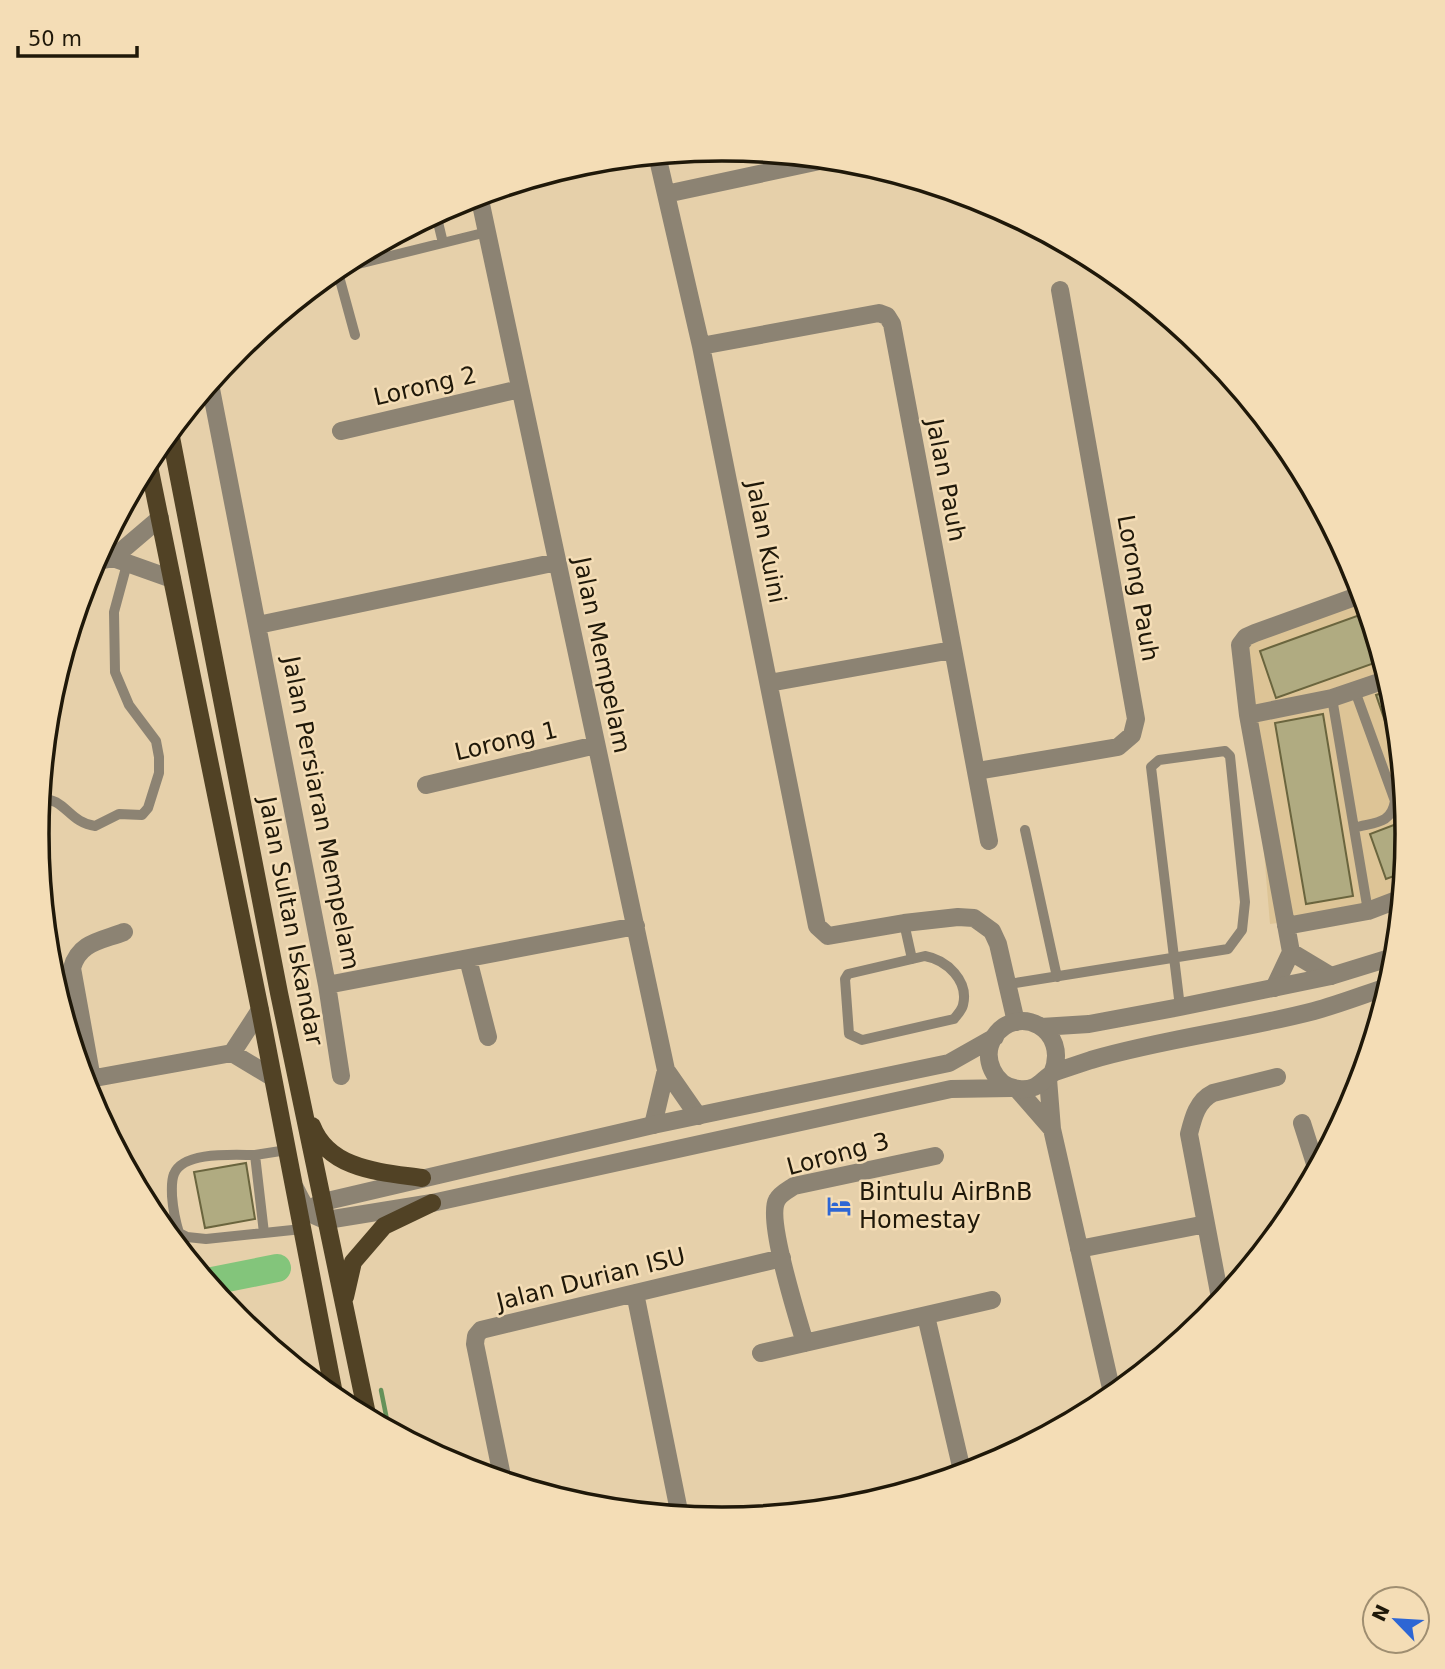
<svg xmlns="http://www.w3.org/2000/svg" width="1445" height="1669" viewBox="0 0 1445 1669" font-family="'DejaVu Sans',sans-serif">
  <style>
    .built { fill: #ddc496 }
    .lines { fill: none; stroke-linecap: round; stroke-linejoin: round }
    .stream { stroke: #659159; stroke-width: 4.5 }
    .river { stroke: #83c57b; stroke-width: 28 }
    .building { fill: #b0ab81; stroke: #6a653e; stroke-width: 2 }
    .service { stroke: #8c8373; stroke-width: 10 }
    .minor { stroke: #8c8373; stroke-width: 18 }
    .tertiary { stroke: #8c8373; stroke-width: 18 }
    .primary { stroke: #514225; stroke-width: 18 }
    .labels { text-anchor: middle; stroke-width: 5; stroke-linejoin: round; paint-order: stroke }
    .street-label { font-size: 24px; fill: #1f1809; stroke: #f4ddb6 }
    .poi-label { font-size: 24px; fill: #1f1809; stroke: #f4ddb6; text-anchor: start }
    .rim { fill: none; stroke: #1f1809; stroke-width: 3.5 }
  </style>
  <rect width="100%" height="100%" fill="#e6d0aa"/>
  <!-- built -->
  <path class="built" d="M1363,595L1395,701L1408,835L1402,895L1368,911L1270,924L1246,637Z"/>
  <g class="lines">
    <!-- stream -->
    <path class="stream" d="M381,1390L389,1430"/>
    <!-- river -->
    <path class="river" d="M207,1282L277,1268"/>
  </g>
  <!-- building -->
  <path class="building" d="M1368,612L1383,660L1276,698L1260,651Z
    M1392,690L1395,701L1400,749L1395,750L1376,695Z
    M1323,714L1353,896L1306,904L1275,723Z
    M1407,820L1408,835L1405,872L1386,879L1370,834Z
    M246,1163L255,1219L205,1228L194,1172Z"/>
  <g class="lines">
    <!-- service -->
    <path class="service" d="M436,214L443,243
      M337,269L355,335
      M334,270L487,232
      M1332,698L1368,911
      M40,799C65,797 69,823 95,826L119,814L142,815L148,808L159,773V757L156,741L129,705L115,672L114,612L127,564
      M1354,828C1374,822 1391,825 1395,801L1355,691
      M1025,830L1057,977
      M904,923L912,959
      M925,956C947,960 969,981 963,1005C962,1010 957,1015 954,1019L862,1040L849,1034L845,979L848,974Z
      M1009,984L1228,949L1242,930L1245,902L1230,756L1225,751L1159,760L1151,767L1180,1007
      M287,1150L255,1155L264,1233L302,1229
      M255,1155C234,1155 183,1151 174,1174C171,1181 172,1189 172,1196C173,1209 175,1220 179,1233L187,1237L206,1239L264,1233"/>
    <!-- minor -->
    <path class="minor" d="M657,155L701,346L817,926L828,936L904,923L958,917L974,918L992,931L998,944L1016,1022
      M666,194L829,159
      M479,195L666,1070L653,1125
      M701,346L879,313L887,316L892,324L989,841
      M211,389L327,985L636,926
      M341,431L520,389
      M113,558L172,579
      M94,562L113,558L160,518
      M258,625L557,562
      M769,683L952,650
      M1248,715L1332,698L1388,679
      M977,771L1118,747L1132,735L1136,719L1060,290
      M426,785L596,745
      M1286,926L1368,911L1402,898
      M1291,952L1331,976
      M468,959L488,1037
      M327,985L341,1076
      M1274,988L1291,952L1248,715L1240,645L1246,637L1255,633L1363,594
      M232,1053L260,1010
      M666,1070L698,1116
      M92,1079L72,968C79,942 101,941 124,932
      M1048,1079L1052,1129L1113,1397
      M84,1080L232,1053L272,1077
      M1017,1089L1052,1129
      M1302,1123L1317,1170
      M1079,1249L1206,1224
      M635,1293L680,1516
      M1221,1303L1189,1134C1193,1118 1197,1101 1213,1093L1277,1077
      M926,1316L963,1475
      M805,1343C798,1319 766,1219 777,1200C780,1194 788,1190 794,1186L935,1156
      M761,1353L992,1300
      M503,1481L475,1344L476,1336L481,1330L782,1258
      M830,1510L910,1491"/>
    <!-- tertiary -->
    <path class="tertiary" d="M1041,1027L1089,1024L1180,1007L1331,976L1396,956
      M1052,1074C1071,1029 1017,1002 994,1037C981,1057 994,1087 1019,1089C1039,1091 1041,1079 1055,1072C1067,1068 1079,1064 1091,1060C1162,1039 1241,1030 1314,1011C1340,1004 1365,994 1390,986
      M295,1188C304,1205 307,1216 327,1220L432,1203L951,1089L1011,1088
      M312,1211L315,1206L323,1202L653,1125L949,1063L995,1037"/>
    <!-- primary -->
    <path class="primary" d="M170,432L279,993L368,1419
      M148,461L260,1010L335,1399
      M312,1126C329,1170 381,1172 422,1178
      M345,1297L353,1262L384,1226L432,1203"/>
  </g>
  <!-- icons -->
  <defs>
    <g id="hotel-bare" transform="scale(1.89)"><path d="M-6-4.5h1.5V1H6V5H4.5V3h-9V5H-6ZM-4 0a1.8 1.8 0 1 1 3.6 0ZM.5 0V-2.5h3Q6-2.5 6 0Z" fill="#2d66d4" stroke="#f4ddb6" stroke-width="2.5" paint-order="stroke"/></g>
  </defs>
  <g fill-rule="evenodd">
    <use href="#hotel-bare" x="839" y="1206"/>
  </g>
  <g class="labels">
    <!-- street labels -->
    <g class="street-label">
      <text transform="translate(425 386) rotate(-13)" y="8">Lorong 2</text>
      <text transform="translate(946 480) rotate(79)" y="8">Jalan Pauh</text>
      <text transform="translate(766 542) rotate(79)" y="8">Jalan Kuini</text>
      <text transform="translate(1138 588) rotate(80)" y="8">Lorong Pauh</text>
      <text transform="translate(602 655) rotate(78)" y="8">Jalan Mempelam</text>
      <text transform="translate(506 741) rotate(-13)" y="8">Lorong 1</text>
      <text transform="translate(321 813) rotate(79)" y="8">Jalan Persiaran Mempelam</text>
      <text transform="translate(291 921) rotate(79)" y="8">Jalan Sultan Iskandar</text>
      <text transform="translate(838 1154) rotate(-15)" y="8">Lorong 3</text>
      <text transform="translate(591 1279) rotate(-14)" y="8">Jalan Durian ISU</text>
    </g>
    <!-- poi labels -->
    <g class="poi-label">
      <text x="859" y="1200">Bintulu AirBnB<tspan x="859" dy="28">Homestay</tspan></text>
    </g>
  </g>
  <!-- crop -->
  <path d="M0 0H1445V1669H0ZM49 834a673 673 0 1 1 1346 0a673 673 0 1 1-1346 0Z" fill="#f4ddb6" fill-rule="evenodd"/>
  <path class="rim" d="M49 834a673 673 0 1 1 1346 0a673 673 0 1 1-1346 0Z"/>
  <!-- north arrow -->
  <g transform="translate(1396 1620) rotate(295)"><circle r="33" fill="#f4ddb6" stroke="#9f8e71" stroke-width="2"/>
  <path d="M0-5L12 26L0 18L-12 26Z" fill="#2d66d4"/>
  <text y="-10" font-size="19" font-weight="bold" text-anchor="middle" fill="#1f1809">N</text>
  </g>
  <!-- scale -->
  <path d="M18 46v10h119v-10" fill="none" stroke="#1f1809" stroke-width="3.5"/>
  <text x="28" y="46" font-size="21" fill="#1f1809" stroke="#f4ddb6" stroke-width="5" paint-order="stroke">50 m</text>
</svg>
